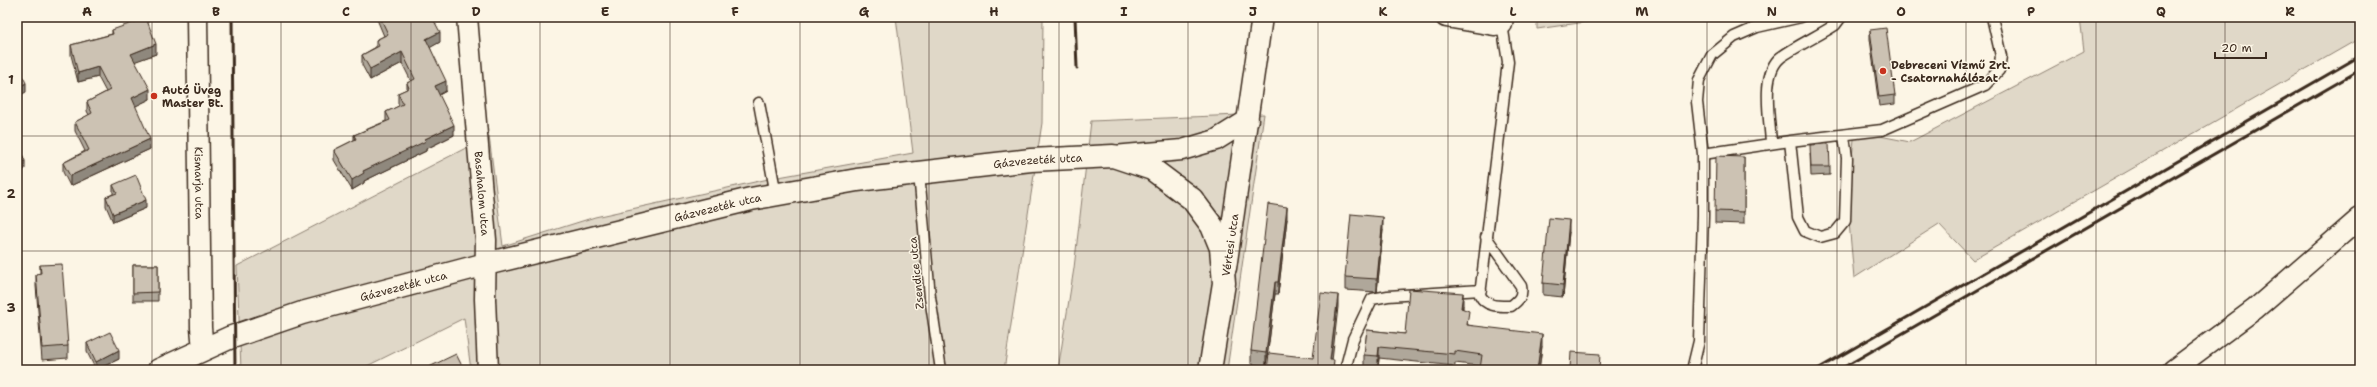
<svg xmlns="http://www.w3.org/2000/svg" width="2377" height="387" viewBox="0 0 2377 387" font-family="'Shantell Sans',sans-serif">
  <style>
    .green { fill: #e0d8c8; stroke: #8e8173 }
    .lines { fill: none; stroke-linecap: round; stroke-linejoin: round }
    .service-casing { stroke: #3b2a1e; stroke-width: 13 }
    .minor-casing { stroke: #3b2a1e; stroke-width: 23 }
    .tertiary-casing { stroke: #3b2a1e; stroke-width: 25 }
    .service { stroke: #fcf5e5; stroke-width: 10 }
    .minor { stroke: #fcf5e5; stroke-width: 20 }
    .tertiary { stroke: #fcf5e5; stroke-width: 22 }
    .rail { stroke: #3b2a1e; stroke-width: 3 }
    .wall { fill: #afa79a; stroke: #3b2a1e }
    .shaded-wall { fill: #8f887d; stroke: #3b2a1e }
    .building { fill: #ccc2b3; stroke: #3b2a1e }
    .grid { fill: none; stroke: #3b2a1e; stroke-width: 1; stroke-opacity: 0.55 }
    .poi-dot { fill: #c8321e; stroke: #fcf5e5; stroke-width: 1.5 }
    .labels { text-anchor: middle; stroke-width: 3; stroke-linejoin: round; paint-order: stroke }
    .poi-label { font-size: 11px; font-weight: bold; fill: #3b2a1e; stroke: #fcf5e5; text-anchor: start }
    .street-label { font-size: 11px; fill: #3b2a1e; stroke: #fcf5e5 }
    .neatline { fill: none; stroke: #3b2a1e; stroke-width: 1.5 }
    .grid-label { font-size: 13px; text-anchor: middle; font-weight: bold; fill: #3b2a1e }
  </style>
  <rect width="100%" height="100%" fill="#fcf5e5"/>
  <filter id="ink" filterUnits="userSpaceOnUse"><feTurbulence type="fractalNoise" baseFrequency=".025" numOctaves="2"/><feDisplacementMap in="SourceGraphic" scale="8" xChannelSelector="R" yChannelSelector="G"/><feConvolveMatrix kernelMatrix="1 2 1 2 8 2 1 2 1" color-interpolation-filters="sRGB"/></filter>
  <g filter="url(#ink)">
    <!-- green -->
    <path class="green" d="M896,17H1043L1042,123L1004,370H471L464,318L359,370H241L237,266L489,136L503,246L595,217L773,178L913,153Z
      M1537,17H1621L1537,29Z
      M2080,17H2360V38L1973,260L1939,224L1854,278L1847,199L1855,131L1910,142L2084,51Z
      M1264,114L1227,370H1058L1074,268L1091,121Z"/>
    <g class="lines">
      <!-- service casing -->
      <g class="service-casing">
        <path id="service" d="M759,103L776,195
          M1790,141L1798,217L1805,231L1820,237L1835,233L1845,221L1847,158L1844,136
          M1771,143C1770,120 1760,73 1781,57C1798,45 1818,36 1835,25L1841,17
          M1703,154L1790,141L1882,130L1985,85L1999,70L2001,56L1992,17
          M919,173L930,297L941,370
          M1486,237L1521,286C1523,296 1519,300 1511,306C1499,306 1486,307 1480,295L1508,62L1502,24
          M1345,370L1353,339L1372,299L1388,296L1481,290
          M1692,370L1699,341L1703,216V154L1697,102L1699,80L1712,55L1734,37L1757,27L1801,17"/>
      </g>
      <!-- minor casing -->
      <g class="minor-casing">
        <g id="minor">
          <path id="s1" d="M197,17L201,328L203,349"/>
          <path id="s2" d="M467,17L486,240L485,299L488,370"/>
          <path d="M1446,17L1494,25L1502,24L1503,17"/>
          <path d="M1114,156L1182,150L1216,140L1248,120"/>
          <path d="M1226,268L1262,17"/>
          <path d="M2173,370L2255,309L2360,218"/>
        </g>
      </g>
      <!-- tertiary casing -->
      <g class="tertiary-casing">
        <g id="tertiary">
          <path id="s3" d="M159,370L229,338L302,313L486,264L751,199L857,180L1031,160L1113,156L1152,169L1192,199L1212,226L1221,248L1224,283L1210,370"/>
        </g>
      </g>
      <!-- service -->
      <use href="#service" class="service"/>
      <!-- minor -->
      <use href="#minor" class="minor"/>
      <!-- tertiary -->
      <use href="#tertiary" class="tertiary"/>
      <!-- rail -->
      <path class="rail" d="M232,17L235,370
        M1075,17L1077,68
        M1816,370L2360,56
        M1839,370L2360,70"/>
    </g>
    <!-- wall -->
    <path class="wall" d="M376,17H407L408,19L440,42L430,47L446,91L439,95L454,135L426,149V151L364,181V183L352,190L334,160V150L354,140V135L386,121V112L399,106L398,103V93L407,89V83L411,81L402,63L370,80L362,65V55L376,47V40L384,36Z
      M112,30L156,54L135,61L150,99L135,106L150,149L70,186L63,172V163L85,151L75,131V122L89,115L87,111V102L106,92L98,77L78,82L71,55V45L112,34Z
      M1870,30L1895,95V104L1879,106L1870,39Z
      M1810,153L1830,167V175L1811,176Z
      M1744,157V224L1715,223V211Z
      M113,185L146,208L113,222L106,206V197L113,194Z
      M1287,219L1278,294H1275L1266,366L1251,364V351Z
      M1383,230L1377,292L1345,290V277Z
      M1569,232L1563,297L1543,295V283Z
      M40,265L68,346V358L42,360L36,286V274H40Z
      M133,265H158V301H133Z
      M1463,305V309L1468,325L1542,346L1539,370H1480V366L1455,363V366L1379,358L1378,368L1364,367V355L1367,330L1405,334Z
      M87,343L119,359L96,370L87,352Z"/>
    <!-- shaded-wall -->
    <path class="shaded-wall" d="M440,32V42L426,50V39Z
      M156,44V54L131,63V54Z
      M402,52V63L370,80V69Z
      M98,67V77L78,82V73Z
      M446,81V91L435,97V86Z
      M26,83V92L17,97V88Z
      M150,89V99L132,108V98Z
      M454,125V135L426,149V151L364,181V183L352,190V180L363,171L425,139Z
      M150,139V149L70,186V176Z
      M25,161V169L17,173V164Z
      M146,200V208L113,222V214Z
      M1287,207V219L1278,294V282Z
      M1383,217V230L1377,292V279Z
      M1569,220V232L1563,297V285Z
      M1275,282V294L1266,366V353Z
      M1463,293V305L1461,320V308Z
      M1338,295V307L1331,370L1330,360Z
      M1542,334V346L1539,370H1537Z
      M1379,347V358L1378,368V356Z
      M119,350V359L96,370V362Z"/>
    <!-- building -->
    <path class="building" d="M380,17H407L408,19L413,17H432L440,32L426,39L446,81L435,86L454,125L425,139L426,141L363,171L364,173L352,180L334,150L356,139L354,135L390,120L386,112L403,104L398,93L409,88L407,83L415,79L402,52L370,69L362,55L379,46L376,40L388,34Z
      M146,18L156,44L131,54L150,89L132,98L150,139L70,176L63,163L89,150L75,122L92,113L87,102L110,90L98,67L78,73L71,45L113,34L112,30Z
      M1886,28L1895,95L1879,97L1870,30Z
      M23,77L26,83L17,88V79Z
      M17,144H18L25,161L17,164Z
      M1829,144L1830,167H1811L1810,145Z
      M1716,156L1744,157V212L1715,211Z
      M136,175L146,200L113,214L106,197L117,193L113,185Z
      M1268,204L1287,207L1278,282H1275L1266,353L1251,351Z
      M1351,214L1383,217L1377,279L1345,277Z
      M1549,218L1569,220L1563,285L1543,283Z
      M62,264L68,346L42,348L36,274L41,273L40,265Z
      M133,265H158V292L133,293Z
      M1409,289L1463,293L1461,308L1469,311L1467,325L1542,334L1537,370H1488L1480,369L1482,355L1455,351V354L1379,347L1378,356L1364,355L1367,330L1405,334Z
      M1321,293L1338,295L1330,360H1334L1333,370H1267L1269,353L1313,358Z
      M110,332L119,350L96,362L87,343Z
      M1571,352L1600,354L1599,370L1570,369Z
      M456,354L464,370H429L427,368Z"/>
  </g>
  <!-- grid -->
  <path class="grid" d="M152,17V370M281,17V370M411,17V370M540,17V370M670,17V370M800,17V370M929,17V370M1059,17V370M1188,17V370M1318,17V370M1448,17V370M1577,17V370M1707,17V370M1837,17V370M1966,17V370M2096,17V370M2225,17V370M17,136H2360M17,251H2360"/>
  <!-- markers -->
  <g class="poi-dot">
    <circle cx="1883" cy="71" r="4"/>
    <circle cx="154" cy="96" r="4"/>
  </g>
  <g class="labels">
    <!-- poi labels -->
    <g class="poi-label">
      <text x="1891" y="69">Debreceni Vízmű Zrt.<tspan x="1891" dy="13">- Csatornahálózat</tspan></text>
      <text x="162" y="94">Autó Üveg<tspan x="162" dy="13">Master Bt.</tspan></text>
    </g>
    <!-- street labels -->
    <g class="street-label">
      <text dy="4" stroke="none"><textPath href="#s3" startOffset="907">Gázvezeték utca</textPath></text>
      <text dy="4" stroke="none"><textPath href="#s1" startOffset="166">Kismarja utca</textPath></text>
      <text dy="4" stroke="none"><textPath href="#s2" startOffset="177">Basahalom utca</textPath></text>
      <text dy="4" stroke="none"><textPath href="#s3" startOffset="583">Gázvezeték utca</textPath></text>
      <text transform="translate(1230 245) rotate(-82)" y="4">Vértesi utca</text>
      <text transform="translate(916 273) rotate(-96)" y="4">Zsendice utca</text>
      <text dy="4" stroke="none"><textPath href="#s3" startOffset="259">Gázvezeték utca</textPath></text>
    </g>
  </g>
  <!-- margin -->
  <rect width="2377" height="387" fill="none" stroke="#fcf5e5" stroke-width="44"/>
  <!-- scale -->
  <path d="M2215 52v6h51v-6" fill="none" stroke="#3b2a1e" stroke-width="2"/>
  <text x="2221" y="52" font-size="12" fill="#3b2a1e" stroke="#fcf5e5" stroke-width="3" paint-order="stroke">20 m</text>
  <rect x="22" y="22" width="2333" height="343" class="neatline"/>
  <g class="grid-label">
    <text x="87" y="16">A</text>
    <text x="216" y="16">B</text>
    <text x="346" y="16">C</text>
    <text x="476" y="16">D</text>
    <text x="605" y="16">E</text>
    <text x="735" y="16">F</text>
    <text x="864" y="16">G</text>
    <text x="994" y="16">H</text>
    <text x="1124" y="16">I</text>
    <text x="1253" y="16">J</text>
    <text x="1383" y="16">K</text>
    <text x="1513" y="16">L</text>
    <text x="1642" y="16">M</text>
    <text x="1772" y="16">N</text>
    <text x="1901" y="16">O</text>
    <text x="2031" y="16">P</text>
    <text x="2161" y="16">Q</text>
    <text x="2290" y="16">R</text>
    <text x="11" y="84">1</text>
    <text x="11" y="198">2</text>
    <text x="11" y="312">3</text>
  </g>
</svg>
